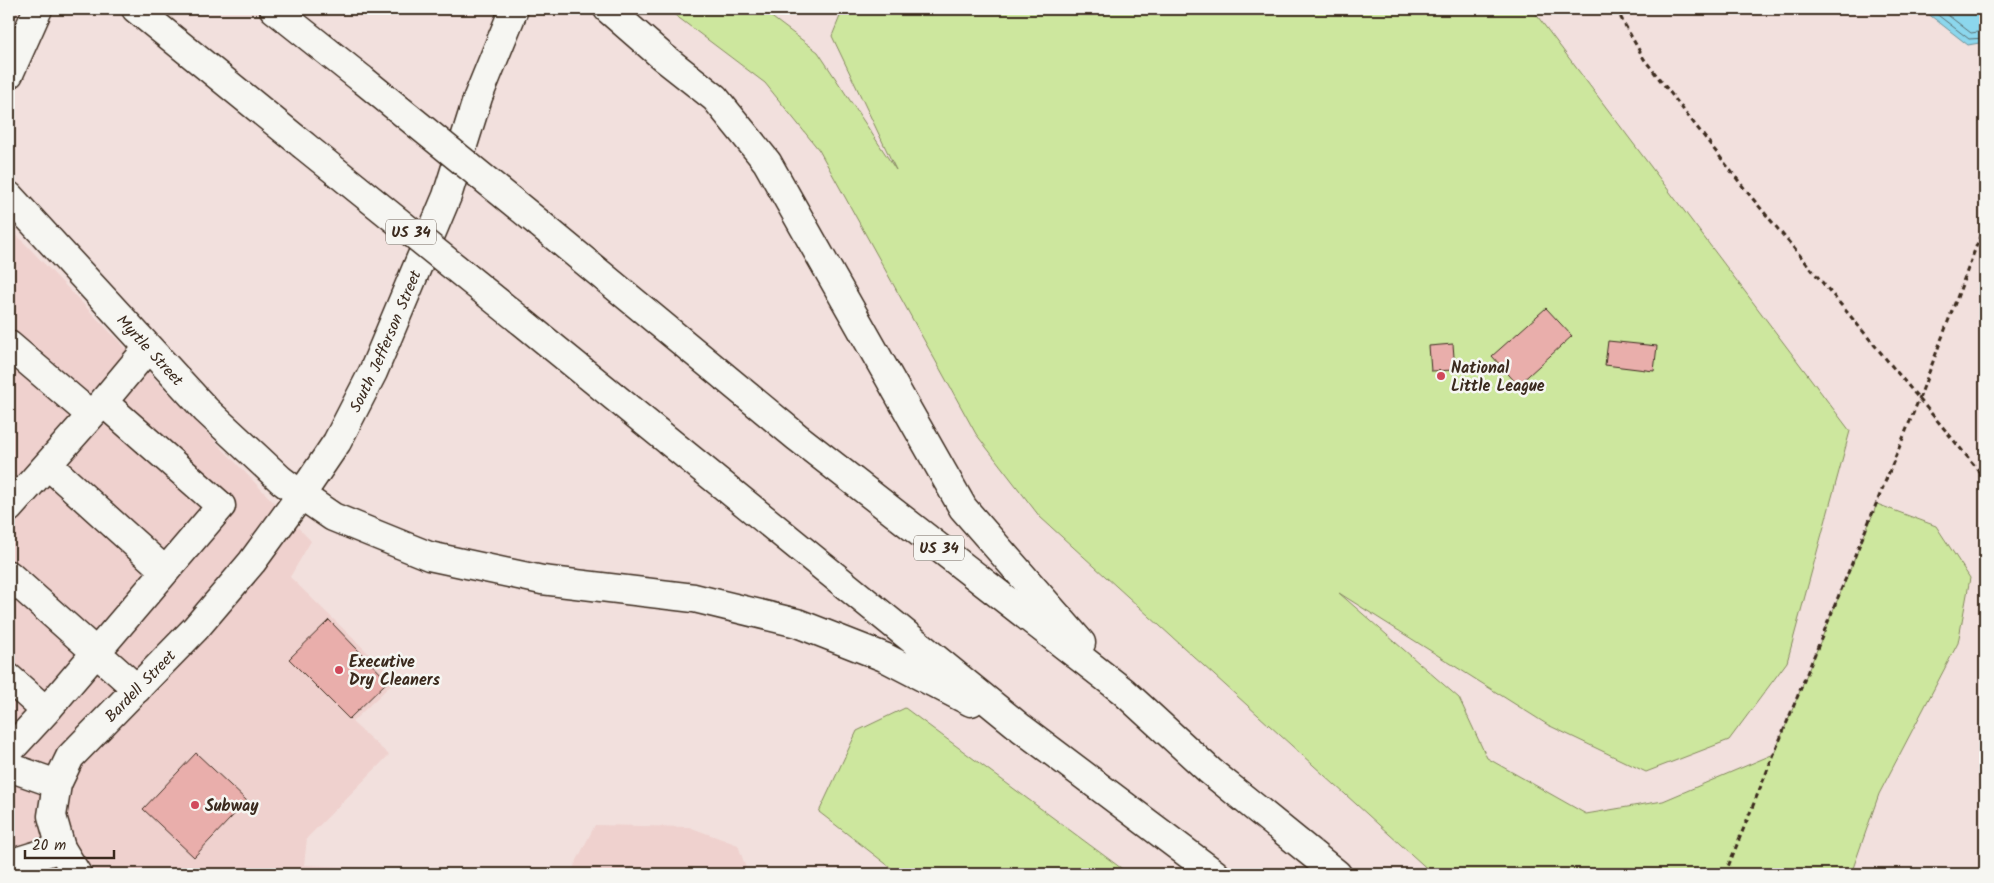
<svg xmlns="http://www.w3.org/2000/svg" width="1994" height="883" viewBox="0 0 1994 883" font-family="Kalam,sans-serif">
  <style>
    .built { fill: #efd1ce }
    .green { fill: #cde79e; stroke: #84885e }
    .water { fill: #8cd7ed; stroke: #6c929a }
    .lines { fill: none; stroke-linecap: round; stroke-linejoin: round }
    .shore { stroke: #5b6f71; stroke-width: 1 }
    .building { fill: #e9aeab; stroke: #3b2a1e }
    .minor-casing { stroke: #3b2a1e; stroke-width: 31 }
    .major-casing { stroke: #3b2a1e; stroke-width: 31 }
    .highway-casing { stroke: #3b2a1e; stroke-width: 31 }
    .path { stroke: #3b2a1e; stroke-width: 3; stroke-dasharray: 5 4; stroke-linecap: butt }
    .minor { stroke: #f6f6f2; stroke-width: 28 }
    .major { stroke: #f6f6f2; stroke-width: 28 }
    .highway { stroke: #f6f6f2; stroke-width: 28 }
    .highway-bridge-casing { stroke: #3b2a1e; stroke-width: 31; stroke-linecap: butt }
    .highway-bridge { stroke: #f6f6f2; stroke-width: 28 }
    .poi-dot { fill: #d1495b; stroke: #f6f6f2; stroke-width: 2 }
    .labels { text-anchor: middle; stroke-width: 5; stroke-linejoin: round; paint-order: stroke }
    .shield { fill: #f6f6f2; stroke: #73675e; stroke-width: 1 }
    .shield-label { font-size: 15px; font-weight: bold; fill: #3b2a1e }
    .street-label { font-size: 16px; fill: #3b2a1e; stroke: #f6f6f2 }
    .poi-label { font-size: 16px; font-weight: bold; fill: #3b2a1e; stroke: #f6f6f2; text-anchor: start }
  </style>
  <rect width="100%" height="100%" fill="#f2e0dd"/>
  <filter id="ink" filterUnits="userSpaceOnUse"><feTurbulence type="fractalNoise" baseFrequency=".02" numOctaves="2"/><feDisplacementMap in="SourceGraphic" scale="10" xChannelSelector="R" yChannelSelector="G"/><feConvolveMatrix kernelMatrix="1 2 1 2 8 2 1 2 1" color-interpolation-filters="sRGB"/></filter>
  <g filter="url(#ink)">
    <!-- built -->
    <path class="built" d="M9,227L311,541L290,577L396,680L352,722L389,755L307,838L304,865L367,868V874H9Z
      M595,825L689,827L738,845L748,874H570Z"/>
    <!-- green -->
    <path class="green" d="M667,9H761L818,52L896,170L832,36L843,9H1532L1850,431L1787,662L1729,740L1646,772L1548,725L1339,593L1459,698L1487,758L1586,814L1663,801L1774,754L1877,504L1936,526L1970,578L1958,643L1879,794L1851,874H1433L1040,517L976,434L819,150L765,83Z
      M905,708L1129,874H899L819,812L857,731Z"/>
    <!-- water -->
    <path class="water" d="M1922,9H1985V42L1968,45Z"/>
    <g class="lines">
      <!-- shore -->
      <path class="shore" d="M1930,9L1969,39L1985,38
        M1940,9L1971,33L1985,31"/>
    </g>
    <!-- building -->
    <path class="building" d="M1546,308L1572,336L1518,385L1492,356Z
      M1608,341L1657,346L1654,371L1605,365Z
      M1453,344L1455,370L1431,371L1429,346Z
      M329,620L388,681L349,719L289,659Z
      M196,753L247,801L194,857L143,809Z"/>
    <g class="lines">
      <!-- minor casing -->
      <g class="minor-casing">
        <path id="minor" d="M9,345L91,415
          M48,465L165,571
          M9,508L103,402L148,348
          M9,575L137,689
          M9,678L46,711
          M9,751L46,711L221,506L103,402
          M9,767L57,784
          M9,864L61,848"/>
      </g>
      <!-- major casing -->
      <g class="major-casing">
        <g id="major">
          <path d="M9,74L38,9"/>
          <path id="s1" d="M9,196L206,410L281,480L301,495"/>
          <path id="s2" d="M77,874L61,848L52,816L57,784L70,757L195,629L252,562L301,495L337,442L373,372L447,196L478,97L514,9"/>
        </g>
      </g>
      <!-- highway casing -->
      <g class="highway-casing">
        <path id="highway" d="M136,9L302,144
          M274,9L363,80
          M608,9L663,57L715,98L767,162L963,508L1081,643
          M540,224L797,437L1123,691L1210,771L1337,874
          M520,320L1021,728L1215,874
          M301,495L333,517L429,556L542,580L694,598L797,623L884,657L971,702"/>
      </g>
      <!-- path -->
      <path class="path" d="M1616,9L1644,59L1748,193L1985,478
        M1725,874L1919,399L1985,223"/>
      <!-- minor -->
      <use href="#minor" class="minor"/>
      <!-- major -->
      <use href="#major" class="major"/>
      <!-- highway -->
      <use href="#highway" class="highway"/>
      <!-- highway-bridge casing -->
      <g class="highway-bridge-casing">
        <path id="highway-bridge" d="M363,80L540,224
          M302,144L520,320"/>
      </g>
      <!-- highway-bridge -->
      <use href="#highway-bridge" class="highway-bridge"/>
    </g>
  </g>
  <!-- markers -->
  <g class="poi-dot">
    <circle cx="1441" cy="376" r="5"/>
    <circle cx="339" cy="670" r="5"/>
    <circle cx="195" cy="805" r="5"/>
  </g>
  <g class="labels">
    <!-- shield labels -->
    <g class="shield">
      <rect x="386" y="219.5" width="50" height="25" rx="4"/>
      <rect x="914" y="535.5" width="50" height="25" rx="4"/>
    </g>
    <g class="shield-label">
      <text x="411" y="237">US 34</text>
      <text x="939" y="553">US 34</text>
    </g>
    <!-- street labels -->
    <g class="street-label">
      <text dy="6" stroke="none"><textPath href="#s2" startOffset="652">South Jefferson Street</textPath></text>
      <text dy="6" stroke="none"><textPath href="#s1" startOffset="209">Myrtle Street</textPath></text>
      <text dy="6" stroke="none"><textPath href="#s2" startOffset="226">Bardell Street</textPath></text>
    </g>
    <!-- poi labels -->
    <g class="poi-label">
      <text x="1451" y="373">National<tspan x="1451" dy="18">Little League</tspan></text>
      <text x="349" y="667">Executive<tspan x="349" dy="18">Dry Cleaners</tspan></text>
      <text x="205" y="811">Subway</text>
    </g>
  </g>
  <!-- margin -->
  <rect width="1994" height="883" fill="none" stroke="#f6f6f2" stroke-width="30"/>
  <rect x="15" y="15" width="1964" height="853" fill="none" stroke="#3b2a1e" stroke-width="2" filter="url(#ink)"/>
  <!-- scale -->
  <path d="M25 850v8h89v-8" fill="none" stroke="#3b2a1e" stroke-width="2.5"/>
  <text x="32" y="850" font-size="15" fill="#3b2a1e" stroke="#f6f6f2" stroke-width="4" paint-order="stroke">20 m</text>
</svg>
